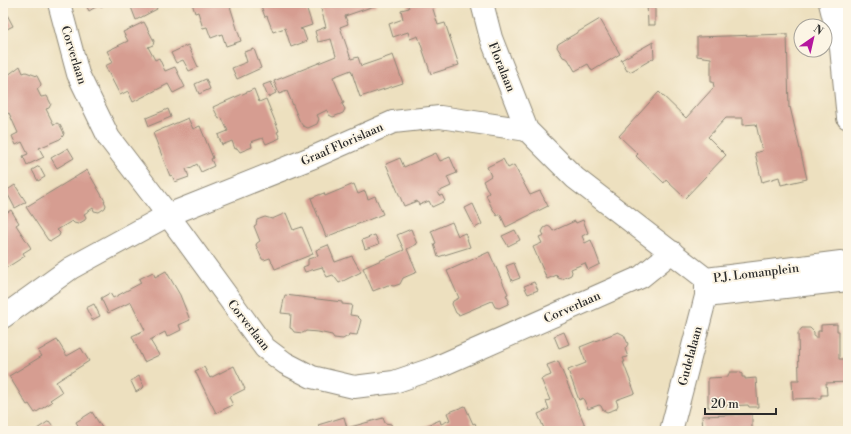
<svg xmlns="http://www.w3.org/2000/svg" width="851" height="434" viewBox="0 0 851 434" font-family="'Libre Bodoni',serif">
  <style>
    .building { fill: #d69d91 }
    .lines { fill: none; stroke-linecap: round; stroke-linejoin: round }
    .street-casing { stroke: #8c8675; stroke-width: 24 }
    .street { stroke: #fff; stroke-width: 22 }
    .labels { text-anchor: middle; stroke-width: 4; stroke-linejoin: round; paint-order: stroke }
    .street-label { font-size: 12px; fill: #2b2b2b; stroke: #fcf5e5 }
  </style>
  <rect width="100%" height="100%" fill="#fcf5e5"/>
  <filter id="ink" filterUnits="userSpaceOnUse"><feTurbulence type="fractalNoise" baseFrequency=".025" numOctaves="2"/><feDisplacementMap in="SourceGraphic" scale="8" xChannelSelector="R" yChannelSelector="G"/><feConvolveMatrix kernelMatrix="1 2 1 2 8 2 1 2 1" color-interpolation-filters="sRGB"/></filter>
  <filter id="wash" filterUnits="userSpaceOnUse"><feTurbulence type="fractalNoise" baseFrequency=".012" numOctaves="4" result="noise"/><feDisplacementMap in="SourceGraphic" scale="16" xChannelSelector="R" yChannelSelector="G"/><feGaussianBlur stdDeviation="0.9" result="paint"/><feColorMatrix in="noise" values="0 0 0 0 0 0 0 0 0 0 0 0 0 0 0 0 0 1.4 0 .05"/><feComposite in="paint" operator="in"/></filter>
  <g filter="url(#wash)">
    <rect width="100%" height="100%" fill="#ede0bf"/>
    <g id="blocks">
      <!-- building -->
      <path class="building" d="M85,3H108L100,7L99,5L89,11Z
        M139,3H154L157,9L136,20L131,7Z
        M192,3H229L241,41L226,46L222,34L211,38L207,27L203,28L198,12L195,13Z
        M260,3H305L312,25L300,29L303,30L307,41L291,47L285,28L273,32L267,16L265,17Z
        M325,3H376L377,5L345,16L348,24L340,27L351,59L358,57L361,66L393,55L403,83L360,97L351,70L333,77L344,103L342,104L345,109L343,113L333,117L329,115L327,110L317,115L319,119L317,124L308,128L303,126L300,122L287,91L279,94L274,81L336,56L331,39L318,42L315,31L326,27L320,5Z
        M407,3H439L432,6L438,25L445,23L459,65L431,74L418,36L410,39L408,32L393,37L389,24L403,19L401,10L409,8Z
        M647,3L655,4V25H648Z
        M3,7L13,26L3,31Z
        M600,19L620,54L592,71L588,64L575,71L568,59L563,57L557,47L558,44Z
        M144,22L154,41L153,45L148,47L155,60L159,58L165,71L175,67L185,87L173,93L168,84L133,102L128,91L120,95L105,66L113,62L107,51L128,41L123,32Z
        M787,34L789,108L790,107L807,179L781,185L779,177L762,182L755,153L762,151L756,124L743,125V118H726L708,137L726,155L685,198L666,180L664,183L636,156L638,154L619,136L659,92L686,118L714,87L713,82H711V58L697,56V37Z
        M653,42L654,58L630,72L629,70L627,71L621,60Z
        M188,45L198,67L189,71L183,60L176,63L171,53Z
        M254,49L261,68L237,79L232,68L247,62L244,52Z
        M20,66L23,73L26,72L37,76L41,84L40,87L37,89L41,97L47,96L51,104L49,108L46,109L54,125L57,123L60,125L64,133L63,136L60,139L39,148L44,157L27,165L23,156L28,154L22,142L16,145L12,136L18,133L9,113L3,116V104H4L3,101V79Z
        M206,79L210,89L199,94L195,84Z
        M271,82L276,93L268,97L263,85Z
        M254,89L259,102L266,99L279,131L277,132L280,138L266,144L263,138L251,142L252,147L240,152L237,148L235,149L232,141L222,145L218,135L228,131L222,118L219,119L213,107Z
        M168,109L171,117L149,126L146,118Z
        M188,118L193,129L200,126L213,158L211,159L214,166L201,172L197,164L192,167L186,169L189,177L175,182L172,175L170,176L153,133Z
        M68,148L74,158L57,168L51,158Z
        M436,153L440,161L450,157L457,173L447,177L451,186L438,192L440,196L442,195L445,201L432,207L429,201L419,205L417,201L404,206L386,164L400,158L404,167Z
        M503,159L508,168L514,165L530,195L540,191L548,206L506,227L500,214L497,216L491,206L486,195L489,193L483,181L491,176L487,167Z
        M39,166L45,177L38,181L32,170Z
        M87,170L105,201H104L106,205L105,208L99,212L94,211L93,208L84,214L86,217L85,220L78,224L74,223L72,221L57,230L60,233L59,236L51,241L48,240L26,207Z
        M354,184L358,194L365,191L368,199L375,196L383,214L326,237L311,198L324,193L325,196Z
        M15,185L26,202L15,208L6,191Z
        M473,204L482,224L475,228L465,208Z
        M11,210L19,223L16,225L31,248L23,253L25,256L3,270V215Z
        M286,213L293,230L302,227L313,254L275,269L270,258L264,260L262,259L256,245L257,243L260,241L254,226L256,225L257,220L265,217L272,219Z
        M583,220L588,233L582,236L585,243L591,240L600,264L588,270L585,263L571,269L572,272L571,275L562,279L558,278L557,275L547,279L533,247L542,243L539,237L544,235L542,232L544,228L548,226L551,228L553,231L575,221L576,223Z
        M452,222L458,236L465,233L470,247L438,257L434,244L436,243L431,231Z
        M411,229L417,244L407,249L417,272L403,278L400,284L394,286L388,285L373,291L363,268L404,250L397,235Z
        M515,230L520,240L508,246L502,236Z
        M375,235L379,244L365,249L362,240Z
        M328,245L335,262L352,256L361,272L339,283L333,275L327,277L322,267L305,272L303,267L308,265V259L318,256L316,250Z
        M489,252L508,294L506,295L509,301L508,304L499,308L495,307L492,301L459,315L456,313L452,304L453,301L459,298L447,271Z
        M514,263L520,278L512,281L506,266Z
        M166,271L180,295L190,320L179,325L181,330L167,337L165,332L150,340L159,355L144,362L132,336L145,330L131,302L108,313L101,298L110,293L113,298L141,283L139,279L153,272L155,277Z
        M534,282L538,290L528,294L524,286Z
        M285,295L342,302V304L352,305L350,315L357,316L361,320L357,335L349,334L348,337H346L343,339L334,338L332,335L318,332L306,331L303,333L294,332L292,329L290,328L291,314L281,313Z
        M94,304L100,316L92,320L86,308Z
        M837,324V331H839V359H847L848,382L826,383L827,395H821V398L793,399L792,380H799L798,333L802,328H810L814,332V337H818V331H821V325Z
        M564,332L569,344L559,348L554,336Z
        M618,332L624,335L628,344L625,349L628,357L623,358L625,362H623L635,393L616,400L618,405L616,409L607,412L603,410L601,406L599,405L588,409L583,398L579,400L568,370L586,363L580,347Z
        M57,340L67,356L81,348L89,361L56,382L62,392L50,400L52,402L35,413L29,404L27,405L9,376L42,356L38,351Z
        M558,361L586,428L577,431H545L538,414L549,409L546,401L550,400L541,379L551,375L547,365Z
        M234,366L245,389L229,397L233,405L216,413L195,371L204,367L210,378Z
        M730,372H739L742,374V377H745V379L756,378L758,407H749L748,405L708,407V378L728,377V375Z
        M139,376L144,387L136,392L131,381Z
        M465,406L473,424L475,423L478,431H425L423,427L440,420L441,424L450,420L447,413Z
        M92,412L104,431H78L80,429L76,422Z
        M752,414V431H703L702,416Z
        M344,417L347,428L383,418L385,423L391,424L393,431H320L318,425Z
        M49,421L56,430L38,431L37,429Z"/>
    </g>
  </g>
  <g filter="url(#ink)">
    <use href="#blocks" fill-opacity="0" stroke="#8c8675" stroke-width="1"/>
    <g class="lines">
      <!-- street casing -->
      <g class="street-casing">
        <path id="street" d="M59,3L78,74L109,138L168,215L265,348L285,363L312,377L354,387L394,382L435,368L641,277L672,252
          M482,3L491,38L527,130
          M830,3L841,48L848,118
          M706,296L848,280
          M3,317L71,268L168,215L316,156L393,122L440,117L527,130L575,178L706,279L841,262L848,265
          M671,431L706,296V279"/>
      </g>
      <!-- street -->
      <use href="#street" class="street"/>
    </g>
  </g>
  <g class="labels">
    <!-- street labels -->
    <g class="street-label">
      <text transform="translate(74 55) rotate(73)" y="4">Corverlaan</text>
      <text transform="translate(502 67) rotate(68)" y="4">Floralaan</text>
      <text transform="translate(342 144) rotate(-24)" y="4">Graaf Florislaan</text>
      <text transform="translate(756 273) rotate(-7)" y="4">P.J. Lomanplein</text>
      <text transform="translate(572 307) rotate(-24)" y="4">Corverlaan</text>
      <text transform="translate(249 325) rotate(52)" y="4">Corverlaan</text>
      <text transform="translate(690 356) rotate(-75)" y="4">Gudelalaan</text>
    </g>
  </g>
  <!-- margin -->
  <rect width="851" height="434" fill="none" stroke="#fcf5e5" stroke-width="16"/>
  <!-- north arrow -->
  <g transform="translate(813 38) rotate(34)"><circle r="19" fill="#fcf5e5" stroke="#a8a49b"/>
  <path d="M0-3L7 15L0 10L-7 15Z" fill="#b5179e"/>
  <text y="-6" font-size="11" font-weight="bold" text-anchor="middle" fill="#2b2b2b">N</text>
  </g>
  <!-- scale -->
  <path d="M705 408v6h71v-6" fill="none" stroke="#2b2b2b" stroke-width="2"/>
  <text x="711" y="408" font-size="12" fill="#2b2b2b" stroke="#fcf5e5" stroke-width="3" paint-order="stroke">20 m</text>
</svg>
